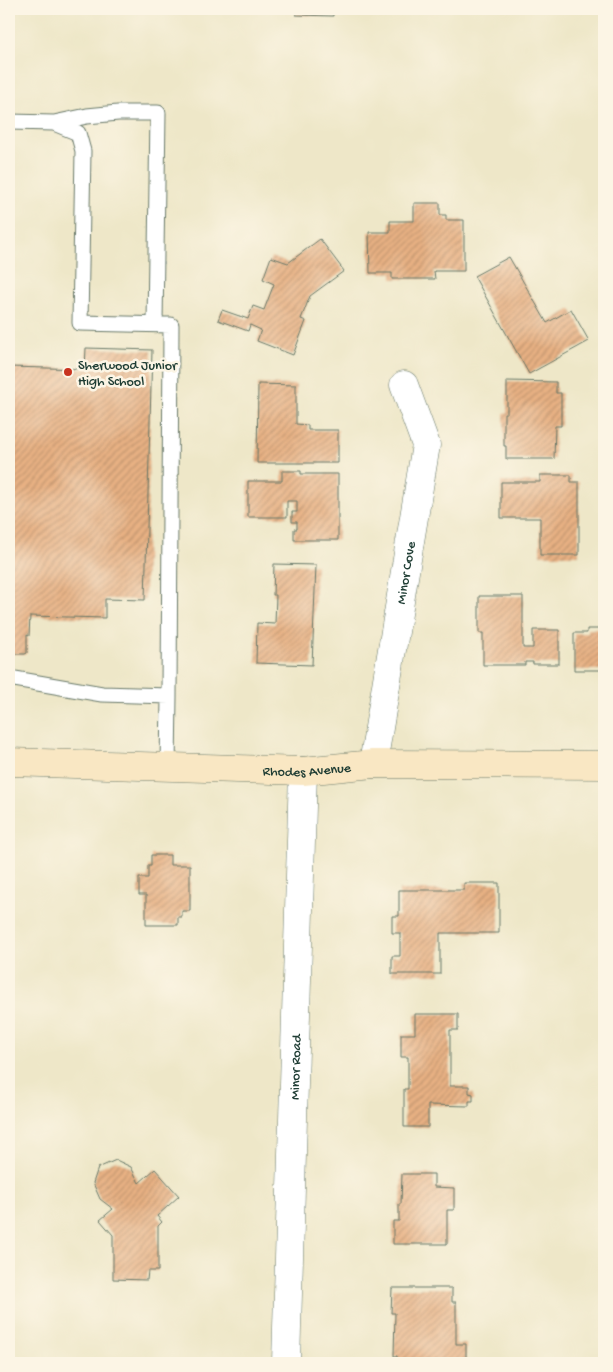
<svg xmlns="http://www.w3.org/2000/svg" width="613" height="1372" viewBox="0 0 613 1372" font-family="'Gochi Hand',sans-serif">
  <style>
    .building { fill: url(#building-hatch) }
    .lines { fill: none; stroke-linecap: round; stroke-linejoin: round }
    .service-casing { stroke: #677868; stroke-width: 17 }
    .minor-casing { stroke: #677868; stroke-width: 29 }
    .secondary-casing { stroke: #677868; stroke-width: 29 }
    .service { stroke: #fff; stroke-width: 15 }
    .minor { stroke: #fff; stroke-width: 28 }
    .secondary { stroke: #f9e7c3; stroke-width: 28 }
    .poi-dot { fill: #c8321e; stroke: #fcf5e5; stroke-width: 2 }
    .labels { text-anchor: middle; stroke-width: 5; stroke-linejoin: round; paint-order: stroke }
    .poi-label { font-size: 14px; fill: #1f3d34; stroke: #fcf5e5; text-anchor: start }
    .street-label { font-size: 14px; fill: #1f3d34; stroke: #fcf5e5 }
  </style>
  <defs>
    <pattern id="building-hatch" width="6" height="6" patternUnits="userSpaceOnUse" patternTransform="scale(1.25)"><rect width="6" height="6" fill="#e8b183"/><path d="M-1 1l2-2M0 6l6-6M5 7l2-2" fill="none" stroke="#bb916c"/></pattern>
  </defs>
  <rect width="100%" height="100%" fill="#fcf5e5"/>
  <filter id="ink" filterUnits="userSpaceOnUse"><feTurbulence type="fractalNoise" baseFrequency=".02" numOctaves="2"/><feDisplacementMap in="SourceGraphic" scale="10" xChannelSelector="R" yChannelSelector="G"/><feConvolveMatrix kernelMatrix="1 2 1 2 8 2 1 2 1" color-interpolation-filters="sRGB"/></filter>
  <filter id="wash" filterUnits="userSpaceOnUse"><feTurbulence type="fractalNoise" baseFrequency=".0096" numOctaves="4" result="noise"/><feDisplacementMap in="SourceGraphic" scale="20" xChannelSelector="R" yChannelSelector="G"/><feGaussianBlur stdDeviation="1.12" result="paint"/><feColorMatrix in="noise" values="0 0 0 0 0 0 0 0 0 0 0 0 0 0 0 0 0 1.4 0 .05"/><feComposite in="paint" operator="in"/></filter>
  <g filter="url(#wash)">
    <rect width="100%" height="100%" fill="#eee7c8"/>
    <g id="blocks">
      <!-- building -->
      <path class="building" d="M296,9H333V16L296,15Z
        M414,203H440V215H446V220H464V271H434L435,279H392V273H370L369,232H390V221H414Z
        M9,226H12L10,293H9Z
        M320,239L344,271L310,296L301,319L306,321L293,355L257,341L261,330L250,325L248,331L218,320L222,310L248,319L253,306L264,310L274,284L263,279L271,257L288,263Z
        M509,257L547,323L571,309L589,341L529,374L474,276Z
        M86,348L152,350L145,600L105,599V618L30,616L29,636L27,635V653L25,654H9V367L85,369Z
        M507,381L556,382V393H561V426H555L554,459H506V446H504V413H507Z
        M258,384L296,385V424L308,425V430H338V463H257Z
        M282,471H301V474H338V540H294V529H297V522H292V512H297V501H287V517H248V481H282Z
        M540,475H571V482H579V555H540V518H501V482H540Z
        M274,564L316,565L312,665L256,663L257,623L275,624L276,595H273Z
        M479,596H523V648H533V630H559V664H533V662H525V665H483V633H479Z
        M587,629H604V681H602V670H574V633H587Z
        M151,855H170V865H190V911H182V917H178V925H146V895H139V878H148V866H151Z
        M464,883H499V933H440V974H392V956H400V933H392V916H399V890H464Z
        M415,1014H458V1030H450V1086H469V1093L473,1094V1101H469V1106L428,1105V1127H404V1089H408V1057H401V1034H415Z
        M116,1160L131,1167L139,1183L155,1169L179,1196L157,1216L162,1222L158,1226V1271H148L147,1280L113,1279V1235L100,1220L113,1209L100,1199L93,1183L98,1168Z
        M402,1174H434V1187L454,1188V1210H447V1244H393V1221H399V1204H401Z
        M604,1210V1224L600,1211Z
        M392,1288H452V1302H456V1344H466V1363H397V1356H394L395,1313H391Z"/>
    </g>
  </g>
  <g filter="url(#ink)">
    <use href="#blocks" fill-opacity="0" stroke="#677868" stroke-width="1"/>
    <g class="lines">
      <!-- service casing -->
      <g class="service-casing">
        <path id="service" d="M9,122L54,123L78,133L83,151L80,323L171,325L169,696L102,694L9,678
          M54,123L87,116L118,113H158L155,324
          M168,767L169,696"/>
      </g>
      <!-- minor casing -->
      <g class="minor-casing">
        <g id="minor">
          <path id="s1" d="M373,764L426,445L404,385"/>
          <path id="s2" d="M286,1363L303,771"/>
        </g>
      </g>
      <!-- secondary casing -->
      <g class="secondary-casing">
        <g id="secondary">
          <path id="s3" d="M9,762L303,771L373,764L604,765"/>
        </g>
      </g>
      <!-- service -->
      <use href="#service" class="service"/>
      <!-- minor -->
      <use href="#minor" class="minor"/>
      <!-- secondary -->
      <use href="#secondary" class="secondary"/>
    </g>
  </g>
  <!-- markers -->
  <circle class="poi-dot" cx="68" cy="372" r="5"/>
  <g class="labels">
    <!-- poi labels -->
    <g class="poi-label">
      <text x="78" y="369">Sherwood Junior<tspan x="78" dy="16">High School</tspan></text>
    </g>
    <!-- street labels -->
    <g class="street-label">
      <text dy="5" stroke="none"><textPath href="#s1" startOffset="194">Minor Cove</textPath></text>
      <text dy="5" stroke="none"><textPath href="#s3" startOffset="298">Rhodes Avenue</textPath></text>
      <text dy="5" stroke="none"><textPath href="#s2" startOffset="296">Minor Road</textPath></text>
    </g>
  </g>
  <!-- margin -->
  <rect width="613" height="1372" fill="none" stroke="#fcf5e5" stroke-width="30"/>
</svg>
